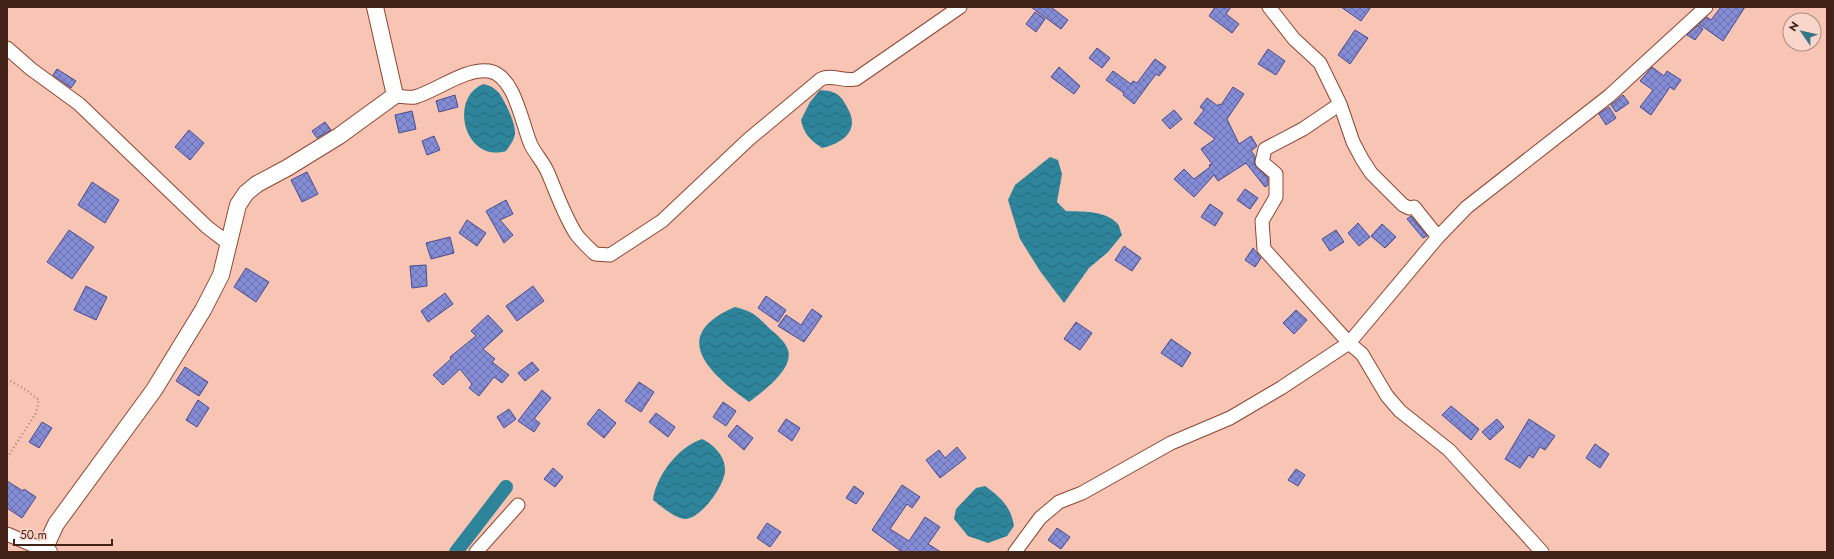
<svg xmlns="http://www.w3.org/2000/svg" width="1834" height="559" viewBox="0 0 1834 559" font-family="Jost,sans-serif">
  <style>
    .water { fill: url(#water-waves) }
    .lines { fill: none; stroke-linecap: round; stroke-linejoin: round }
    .canal { stroke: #2e849a; stroke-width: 14 }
    .building { fill: url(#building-cross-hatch); stroke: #474c8d }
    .minor-casing { stroke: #8f462e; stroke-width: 15 }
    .tertiary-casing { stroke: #8f462e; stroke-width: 18 }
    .path { stroke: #b28678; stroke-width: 2.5; stroke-dasharray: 1 3; stroke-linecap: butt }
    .minor { stroke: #fff; stroke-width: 13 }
    .tertiary { stroke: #fff; stroke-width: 16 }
  </style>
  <defs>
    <pattern id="water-waves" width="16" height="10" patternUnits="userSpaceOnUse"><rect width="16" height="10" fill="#2e849a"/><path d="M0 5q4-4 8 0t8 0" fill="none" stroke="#296c7d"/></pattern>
    <pattern id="building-cross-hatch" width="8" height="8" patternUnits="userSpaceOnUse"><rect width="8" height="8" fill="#848cd5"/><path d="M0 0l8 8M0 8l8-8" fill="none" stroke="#6e72ac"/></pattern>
  </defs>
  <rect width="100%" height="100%" fill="#f8c4b4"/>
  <!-- water -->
  <path class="water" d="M483,84C489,85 495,88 499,93C505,101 516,124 515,134C514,141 510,145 506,151C465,163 448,99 483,84Z
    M820,90C834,91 840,93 847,107C861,130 843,143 822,148C810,140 804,134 801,120L810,102Z
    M1050,157L1058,160L1062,174L1057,202L1066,211C1082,212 1104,210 1117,223C1120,226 1120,231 1122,235L1108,252L1089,268L1064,303L1040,271L1020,239L1008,200L1015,185Z
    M735,307C754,312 756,315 770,329C777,335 785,341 788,350C794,369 762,392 749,402C710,374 667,336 735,307Z
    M702,439C713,444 725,456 725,469C726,484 701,519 685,519C674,518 661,506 653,500C656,476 678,447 702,439Z
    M985,486C1000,497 1011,506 1014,526L1007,536L988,543L968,536L954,519L956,509L976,488Z"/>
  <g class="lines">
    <!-- canal -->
    <path class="canal" d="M456,552L506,487"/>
  </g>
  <!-- building -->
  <path class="building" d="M1031,7H1051L1068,20L1061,29Z
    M1215,7H1231L1226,14L1239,24L1232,33L1209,16Z
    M1341,7H1371L1361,21Z
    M1721,7H1745L1723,41L1699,24L1707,17L1711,20Z
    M1035,12L1045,19L1036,32L1026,24Z
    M1698,25L1703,29L1695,40L1687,35Z
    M1355,30L1368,38L1350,64L1338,55Z
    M1097,48L1110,58L1102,68L1089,58Z
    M1268,49L1285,61L1276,75L1258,64Z
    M1155,59L1166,67L1159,76L1156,74L1134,104L1123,95L1124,93L1106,80L1113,71L1131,84L1133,81L1137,83Z
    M1059,67L1080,86L1074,94L1051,77Z
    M1652,67L1664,76L1667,71L1681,80L1674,90L1670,87L1651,115L1640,107L1653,90L1640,81Z
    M57,69L76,81L71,88L53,75Z
    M1233,87L1244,94L1227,119L1239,144L1251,136L1257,146L1251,151L1255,156L1254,164L1268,178V185L1265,187L1246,163L1218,181L1214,175L1194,197L1174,179L1184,169L1194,179L1210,167L1209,165L1212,164L1201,149L1215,139L1194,123L1204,110L1200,107L1207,98L1218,106L1219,104L1221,105Z
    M455,95L458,107L439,112L436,101Z
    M1623,95L1629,103L1616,112L1611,105Z
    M1609,107L1616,118L1606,125L1599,114Z
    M1174,110L1182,119L1170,129L1162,120Z
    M412,111L416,129L399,133L395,115Z
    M325,122L331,130L317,138L312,131Z
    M189,130L204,143L190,160L175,147Z
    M434,136L440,150L427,155L422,141Z
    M307,172L318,194L302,202L291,180Z
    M92,182L119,200L105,223L78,205Z
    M1245,189L1258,198L1250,209L1237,200Z
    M506,200L513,214L500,220L513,235L504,243L486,211Z
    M1210,204L1223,213L1215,226L1201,217Z
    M1411,216L1427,236L1423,238L1407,219Z
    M467,220L486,233L477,246L459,233Z
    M1358,223L1370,237L1359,246L1348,233Z
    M1382,224L1396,237L1385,248L1371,236Z
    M69,230L94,247L72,279L47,262Z
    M1336,230L1344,242L1330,251L1322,239Z
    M450,237L454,253L431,259L426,243Z
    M1124,246L1141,258L1132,271L1115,260Z
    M1253,248L1261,258L1255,267L1245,260Z
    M426,265L427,286L412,288L410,266Z
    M246,268L269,282L256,302L234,287Z
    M86,286L107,297L96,320L74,310Z
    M533,286L544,301L517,321L506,306Z
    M445,293L453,304L428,322L421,311Z
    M766,296L786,310L778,322L758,308Z
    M812,309L822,316L804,342L778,326L786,315L801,325Z
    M1296,310L1307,320L1294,334L1283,323Z
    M488,315L503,331L483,349L495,359L492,362L509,375L502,383L494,377L479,396L469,388L472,384L460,369L443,385L433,375L451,359L450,357L476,336L471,331Z
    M1076,322L1092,333L1080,350L1064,339Z
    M1171,339L1191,353L1182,367L1161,353Z
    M532,362L539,370L525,381L518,373Z
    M185,367L208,382L199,396L176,381Z
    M639,382L654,392L641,412L625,401Z
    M542,390L551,398L534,419L540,423L534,432L518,421Z
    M198,400L209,408L197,427L186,420Z
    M723,402L736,411L726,426L713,417Z
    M1451,406L1479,429L1471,440L1442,415Z
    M509,409L516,419L504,428L497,417Z
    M599,409L616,423L604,438L587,424Z
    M656,413L675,427L668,437L649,422Z
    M786,419L800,428L792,441L778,431Z
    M1497,419L1504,427L1490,440L1482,432Z
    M1529,419L1555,436L1545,450L1540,447L1533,458L1529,455L1520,468L1505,459Z
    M42,422L52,428L39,448L29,442Z
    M737,425L753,438L744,450L728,436Z
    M1595,444L1609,454L1600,468L1586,458Z
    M957,447L966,458L940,478L926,460L939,450L945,458Z
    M553,468L563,477L555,487L544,479Z
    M1296,469L1305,475L1298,486L1288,480Z
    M7,481L23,491L24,489L36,497L22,518L7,508Z
    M902,485L920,497L912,508L907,504L890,529L909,541L925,517L940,527L928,544L941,552H902L872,530Z
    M854,486L864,493L856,504L846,498Z
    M767,523L781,532L770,547L757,538Z
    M1057,528L1070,537L1061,549L1048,540Z"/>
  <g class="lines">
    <!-- minor casing -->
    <g class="minor-casing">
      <path id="minor" d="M1269,7L1294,39L1320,63L1340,104L1303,129L1265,149L1262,162L1276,174V197L1262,221L1264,249L1349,343L1362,354L1387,396L1400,411L1449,450L1542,552
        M7,48L31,69L79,104L207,227L228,243
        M394,96C400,96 409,98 415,97C438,90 465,68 489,71C515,75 522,125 531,145C536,155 544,163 548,173C557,194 564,215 576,234C581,241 589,248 595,254L610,255L662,221L749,139L821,79C832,74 844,82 856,79L960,7
        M1340,104L1353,142L1362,159L1371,173L1403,205L1409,208L1414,207L1438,237
        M7,534L44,550
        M476,552L518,505
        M1015,552L1040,518L1059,502L1082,493L1171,443L1230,418L1281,388L1349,343L1438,237L1467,207L1609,96L1706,7"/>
    </g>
    <!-- tertiary casing -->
    <g class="tertiary-casing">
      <path id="tertiary" d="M49,552L44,550L56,524L154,390L203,310L221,275L238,205L246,193L257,184L287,168L339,136L394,96V91L375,7"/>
    </g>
    <!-- path -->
    <path class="path" d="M7,379L26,390L39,400L36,413L7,458"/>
    <!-- minor -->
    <use href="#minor" class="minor"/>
    <!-- tertiary -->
    <use href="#tertiary" class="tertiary"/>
  </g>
  <!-- border -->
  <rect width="1834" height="559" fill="none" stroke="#422217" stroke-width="16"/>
  <!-- north arrow -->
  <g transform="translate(1802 32) rotate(304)"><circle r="19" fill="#f9d6cb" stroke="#b08e83"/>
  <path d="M0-3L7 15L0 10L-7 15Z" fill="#357689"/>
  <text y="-6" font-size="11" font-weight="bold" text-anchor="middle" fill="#422217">N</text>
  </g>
  <!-- scale -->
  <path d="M14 539v6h98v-6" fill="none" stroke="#422217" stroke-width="2"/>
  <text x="20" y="539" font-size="12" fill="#422217" stroke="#f9d6cb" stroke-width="3" paint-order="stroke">50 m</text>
</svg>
